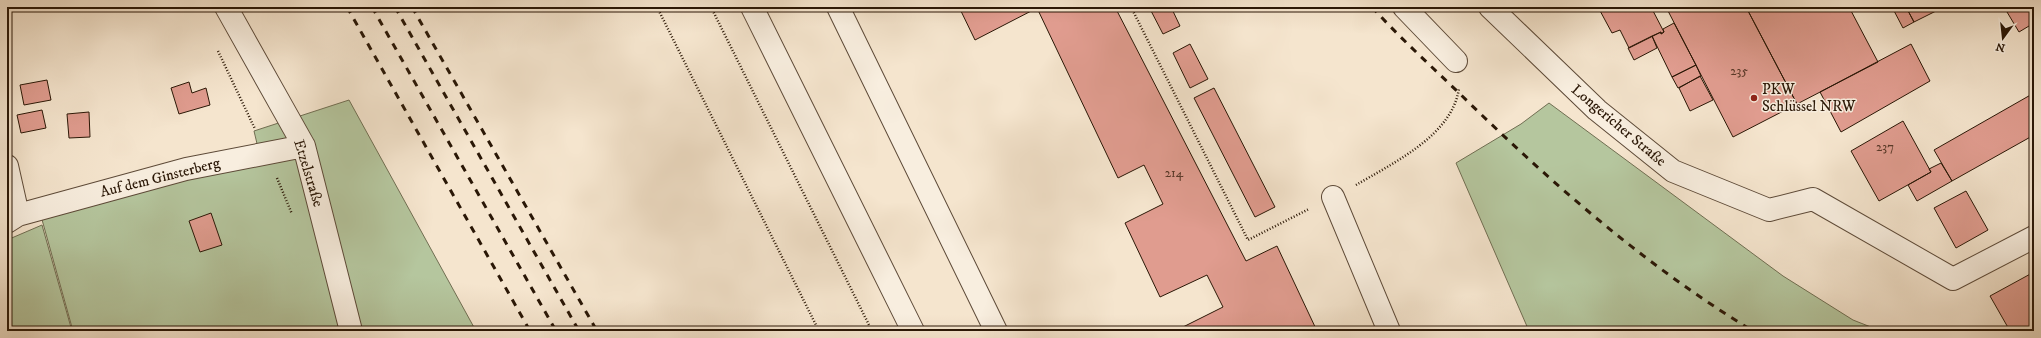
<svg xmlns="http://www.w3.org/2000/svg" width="2041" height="338" viewBox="0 0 2041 338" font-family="'IM FELL DW Pica',serif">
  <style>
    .green { fill: #b5c69e; stroke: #706e52 }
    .building { fill: #e09c8f; stroke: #2a1706 }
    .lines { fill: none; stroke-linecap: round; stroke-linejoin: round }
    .minor-casing { stroke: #5d4a38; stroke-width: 24 }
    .path { stroke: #2a1706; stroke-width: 2.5; stroke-dasharray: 1 2; stroke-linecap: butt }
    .minor { stroke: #f8eedf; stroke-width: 22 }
    .rail { stroke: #2a1706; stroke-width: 3; stroke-dasharray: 7 7; stroke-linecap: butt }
    .poi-dot { fill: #8f2418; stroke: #f8eedf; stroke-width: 1.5 }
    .labels { text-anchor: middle; stroke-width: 3; stroke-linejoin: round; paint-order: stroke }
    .number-label { font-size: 13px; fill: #583828 }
    .poi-label { font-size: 15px; fill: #2a1706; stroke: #f8eedf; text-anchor: start }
    .street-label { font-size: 15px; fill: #2a1706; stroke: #f8eedf }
  </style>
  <rect width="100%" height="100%" fill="#f5e5ce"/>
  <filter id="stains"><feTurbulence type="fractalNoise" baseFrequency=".005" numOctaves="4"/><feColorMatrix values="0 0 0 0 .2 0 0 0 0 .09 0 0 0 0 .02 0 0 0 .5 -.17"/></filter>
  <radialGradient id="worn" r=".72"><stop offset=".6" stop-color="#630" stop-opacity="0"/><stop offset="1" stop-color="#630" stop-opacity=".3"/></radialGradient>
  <!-- green -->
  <path class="green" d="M349,100L476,331H73L41,216L259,152L254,131Z
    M1549,103L1783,276L1853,320L1881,331H1529L1456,163L1521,124Z
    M42,225L72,331H7V240Z"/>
  <!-- building -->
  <path class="building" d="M959,7H1115L1246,261L1277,246L1317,331H1180L1179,329L1223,307L1207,275L1160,297L1125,223L1163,204L1144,165L1118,178L1037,8L975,40Z
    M1149,7H1171L1180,26L1163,34Z
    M1598,7H1651L1664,32L1661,34V32L1629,48L1620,30L1612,33Z
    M1666,7H1746L1797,104L1733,137Z
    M1746,7H1849L1878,62L1797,104Z
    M1892,7H1906L1914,22L1903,28Z
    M1906,7H1944L1914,22Z
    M2016,7H2034V23L2019,32L2007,12Z
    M1674,23L1696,65L1672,77L1652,36L1661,32V34L1664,32L1663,29Z
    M1652,36L1657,48L1634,60L1628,48Z
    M1190,44L1208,79L1190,88L1173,53Z
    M1911,44L1930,81L1841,132L1820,92Z
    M1696,65L1701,76L1678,88L1672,77Z
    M1700,76L1713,100L1690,111L1679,88Z
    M47,80L51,100L24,105L20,85Z
    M189,82L192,93L206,88L210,105L179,114L171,88Z
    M1214,88L1275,207L1255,217L1194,98Z
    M2034,93V135L1952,181L1934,150Z
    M42,110L46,128L21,133L17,115Z
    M89,112L90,137L69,138L67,114Z
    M1903,121L1931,172L1879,201L1851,151Z
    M1941,163L1952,181L1917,201L1908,185L1931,172L1929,169Z
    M1966,191L1988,230L1956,248L1934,208Z
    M211,213L222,245L200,252L189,221Z
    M2034,272V325L2023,331H2010L1990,296Z"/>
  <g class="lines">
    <!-- minor casing -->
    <g class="minor-casing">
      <path id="minor" d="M226,7L304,146L351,331
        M752,7L913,331
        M838,7L996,331
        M1404,7L1456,61
        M1490,7L1597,110L1673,171L1769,210L1813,199L1953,279L2034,237
        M7,166L18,215
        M1333,197L1389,331
        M7,222L18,215L186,169L304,146"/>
    </g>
    <!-- path -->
    <path class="path" d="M197,7L199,12
      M657,7L819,331
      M711,7L872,331
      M1131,7L1248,240L1309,209
      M218,51L255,129
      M277,178L292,214
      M1356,185C1393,163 1453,135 1459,88"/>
    <!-- minor -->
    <use href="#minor" class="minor"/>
    <!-- rail -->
    <path class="rail" d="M347,7L530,331
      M372,7L556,331
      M395,7L579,331
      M412,7L597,331
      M1372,7C1399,37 1429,64 1458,92C1549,181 1644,265 1753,331"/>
  </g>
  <!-- markers -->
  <circle class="poi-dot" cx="1754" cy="98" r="4"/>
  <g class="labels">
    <!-- number labels -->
    <g class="number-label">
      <text x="1739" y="75">235</text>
      <text x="1885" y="151">237</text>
      <text x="1174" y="177">214</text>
    </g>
    <!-- poi labels -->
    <g class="poi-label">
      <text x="1762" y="94">PKW<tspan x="1762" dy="17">Schlüssel NRW</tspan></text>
    </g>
    <!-- street labels -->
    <g class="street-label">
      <text transform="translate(1619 125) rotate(40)" y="5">Longericher Straße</text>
      <text transform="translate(309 173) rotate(73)" y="5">Etzelstraße</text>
      <text transform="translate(160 177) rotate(-14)" y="5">Auf dem Ginsterberg</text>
    </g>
  </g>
  <!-- margin -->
  <rect width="2041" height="338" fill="none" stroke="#f5e5ce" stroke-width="24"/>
  <rect x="8" y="8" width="2025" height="322" fill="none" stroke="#2a1706" stroke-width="2"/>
  <rect x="12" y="12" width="2017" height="314" fill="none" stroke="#2a1706"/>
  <!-- north arrow -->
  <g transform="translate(2003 38) rotate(195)" stroke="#f8eedf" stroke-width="3" paint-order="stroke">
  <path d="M0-3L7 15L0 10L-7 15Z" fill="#2a1706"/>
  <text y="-6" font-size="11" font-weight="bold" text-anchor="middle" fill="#2a1706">N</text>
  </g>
  <rect width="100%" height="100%" filter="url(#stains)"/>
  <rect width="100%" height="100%" fill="url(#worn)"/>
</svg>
